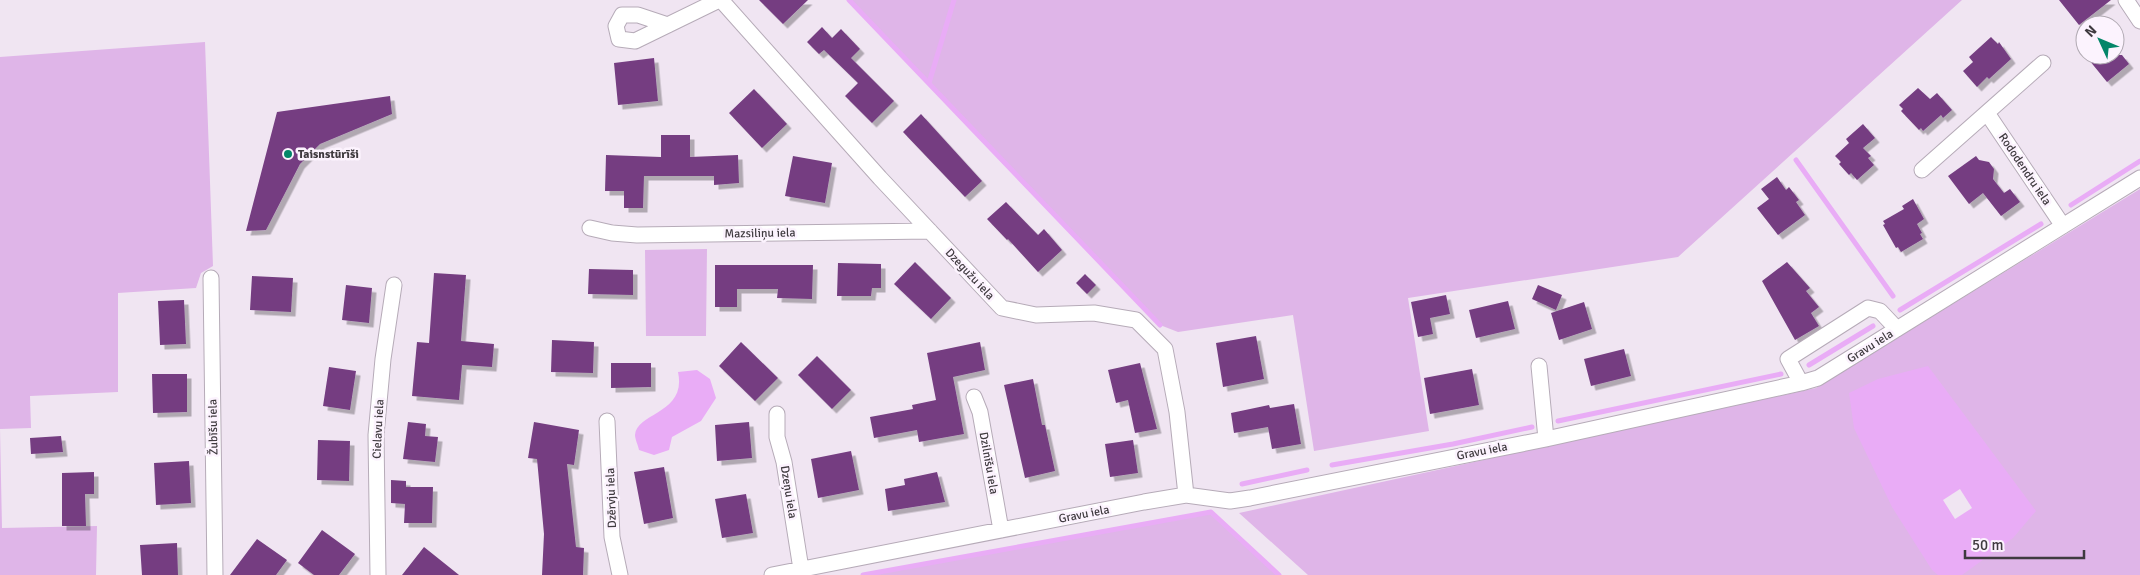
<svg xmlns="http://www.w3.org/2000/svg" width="2140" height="575" viewBox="0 0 2140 575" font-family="Signika,sans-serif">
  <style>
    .green { fill: #dfb5e8 }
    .water { fill: #e9acf6 }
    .pier { fill: #f0e5f2 }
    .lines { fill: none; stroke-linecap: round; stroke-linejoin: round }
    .stream { stroke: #e9acf6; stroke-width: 5 }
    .building { fill: #753e81; filter: url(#shadow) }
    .street-casing { stroke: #b6abb8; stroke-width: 17 }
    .street { stroke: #fff; stroke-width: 15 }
    .poi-dot { fill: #038669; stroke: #fcf3fe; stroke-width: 2 }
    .labels { text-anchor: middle; stroke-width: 5; stroke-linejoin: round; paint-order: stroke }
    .poi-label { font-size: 12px; font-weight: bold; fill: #3f3a3f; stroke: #fcf3fe; text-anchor: start }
    .street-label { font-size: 12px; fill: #3f3a3f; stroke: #fcf3fe }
  </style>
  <defs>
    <filter id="shadow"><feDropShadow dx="4.5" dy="4.5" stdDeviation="0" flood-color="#0004"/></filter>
  </defs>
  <rect width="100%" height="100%" fill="#f0e5f2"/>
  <!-- green -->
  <path class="green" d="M849,0H1962L1678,257L1408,298L1429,431L1314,451L1293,315L1178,332L1160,325Z
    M205,42L213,266L201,273L196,288L118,293V392L30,396L31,428L0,429L2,528L97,526L96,575H0V57Z
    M2140,189V575H1308L1239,513L1816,388Z
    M707,249L706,336H646L645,250Z
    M1211,512L1279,575H863Z"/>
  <!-- water -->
  <path class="water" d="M1928,366L2036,511L2013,538L1962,575H1938L1932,570L1892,507L1854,428L1849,393L1878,379Z
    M697,370L710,379L716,398L701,421L672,437L669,450L654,455L639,450C638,445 635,439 635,435C637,412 687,414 678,372Z"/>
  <!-- pier -->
  <path class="pier" d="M1960,489L1972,508L1955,519L1943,500Z"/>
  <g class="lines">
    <!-- stream -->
    <path class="stream" d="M849,0L1160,325
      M929,83L954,0
      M1796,160L1893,296
      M2071,205L2140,161
      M1900,310L2041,224
      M1809,365L1873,326
      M1558,421L1781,374
      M1332,465L1453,444L1532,427
      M1242,484L1307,470
      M863,575L1211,512L1279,575"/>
  </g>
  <!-- building -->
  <path class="building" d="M759,0H808L783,24Z
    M2059,0H2111L2079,25Z
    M822,27L832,38L841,29L860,49L851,58L894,101L872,123L845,96L858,83L824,50L819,54L807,42Z
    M1991,37L1998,44L1999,42L2011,59L1989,79L1987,77L1977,87L1963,71L1973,62L1969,57Z
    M2085,55H2122L2129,64L2107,82Z
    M654,58L658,101L618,105L614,63Z
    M1918,88L1930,99L1937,93L1952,110L1943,118L1941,115L1923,131L1921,128L1919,130L1901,111L1903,109L1899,105Z
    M754,89L787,124L762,148L729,113Z
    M390,96L392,114L320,144L300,164L266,230L246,231L277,112Z
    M921,114L982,181L965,197L903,132Z
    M1863,124L1875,138L1863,148L1871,156L1868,158L1874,165L1857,180L1851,173L1849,175L1839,164L1841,162L1835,156L1849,143L1846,139Z
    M661,135H690V157L738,155L739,183L714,185V176H644L643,208H624V191H605L606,155L661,157Z
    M793,156L832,163L825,203L785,196Z
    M1976,156L1979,160L1989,162L1994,169L1993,179L2004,193L2010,189L2020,202L2001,216L1983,193L1969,204L1948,176Z
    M1777,177L1786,190L1789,187L1799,200L1796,202L1805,215L1778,235L1757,208L1769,199L1761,189Z
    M1913,199L1924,219L1917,224L1922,233L1920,234L1923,239L1901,252L1898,247L1896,248L1883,225L1885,224L1883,221L1904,209L1902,206Z
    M1006,202L1038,235L1044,229L1062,250L1038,272L1008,239L1007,240L987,219Z
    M915,262L951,298L931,319L894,284Z
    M1787,262L1810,288L1806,291L1819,307L1811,313L1819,326L1795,340L1762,281Z
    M838,263L881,264V288H872L871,296H837Z
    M715,265H813L812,299L777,298L778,289H737V307H715Z
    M589,269L633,270V295L588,294Z
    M434,273L466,275L461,341L494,344L492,367L462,365L459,400L412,396L417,342L429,343Z
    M1085,274L1096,285L1087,294L1076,283Z
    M252,276L293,278L291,312L250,310Z
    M346,285L372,288L369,323L342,320Z
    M1538,285L1562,295L1556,310L1532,299Z
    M1446,295L1450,314L1430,318L1433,334L1418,337L1411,302Z
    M184,300L186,344L160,345L158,301Z
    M1508,301L1515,329L1476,338L1469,310Z
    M1584,302L1592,329L1559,340L1551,313Z
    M1256,336L1264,379L1223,387L1216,343Z
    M552,340L594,342L593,373L551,372Z
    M741,342L778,378L755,401L719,366Z
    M980,342L985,370L953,377L964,434L919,442L917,430L874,438L870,417L913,409L912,405L936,400L927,353Z
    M1624,349L1631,376L1591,386L1584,359Z
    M817,356L851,390L832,409L798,375Z
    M611,363H651V387L611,388Z
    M1140,363L1157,429L1135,433L1128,400L1116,403L1108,370Z
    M329,367L356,371L350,410L323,406Z
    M1472,369L1479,405L1430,414L1424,378Z
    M152,374H187V412L153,413Z
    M1033,379L1042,425H1045L1055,471L1025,478L1004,385Z
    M1294,404L1301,444L1272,449L1268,427L1234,433L1231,413L1269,405L1270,408Z
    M408,422L426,424L425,436L438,437L435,462L403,459Z
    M534,422L579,430L574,465L567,464L576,547L584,548L583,575H542L544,534L537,459L528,458Z
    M749,422L752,458L717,461L715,425Z
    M61,436L63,452L31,454L30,438Z
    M318,440L350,441L349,481L317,480Z
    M1133,440L1138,473L1110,477L1105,444Z
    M851,451L859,490L818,498L811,459Z
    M189,461L191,503L156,505L154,463Z
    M664,467L673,518L644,524L634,472Z
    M94,472V494H85L86,526H62V473Z
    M937,472L945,502L888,511L885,489L905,485L904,479Z
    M391,480L406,481V487H433L432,523H404L405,504L391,503Z
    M746,494L753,533L722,538L715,499Z
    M322,530L355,554L339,575H314L298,563Z
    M257,539L287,560L276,575H230Z
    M177,543L178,575H142L140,545Z
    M424,547L459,575H402Z"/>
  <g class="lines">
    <!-- street casing -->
    <g class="street-casing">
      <path id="street" d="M721,0L880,178L1002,308L1036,315L1094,313L1136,320L1165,349L1177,412L1186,495
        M2126,0L2140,21
        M668,25L638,15H622L616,26L619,39L635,41L719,0
        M1987,113L2063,226
        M1922,170L2043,63
        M590,228L612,233L637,235L930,231
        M211,278L215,575
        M1539,366L1546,439
        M1801,383L1788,359L1868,308L1880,311L1897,329
        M974,397L980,412L1001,530
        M777,414V437L784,462L801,569
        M607,421L612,537L620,575
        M378,575L376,435L383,359L394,285
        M772,575L1144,502L1186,495L1230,501L1250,498L1546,439L1801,383L1818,378L2140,178"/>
    </g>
    <!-- street -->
    <use href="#street" class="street"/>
  </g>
  <!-- markers -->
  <circle class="poi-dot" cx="288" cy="154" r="5"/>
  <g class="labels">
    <!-- poi labels -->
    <g class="poi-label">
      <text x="298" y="158">Taisnstūrīši</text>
    </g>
    <!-- street labels -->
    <g class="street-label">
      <text transform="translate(2025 169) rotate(56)" y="4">Rododendru iela</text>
      <text transform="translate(760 233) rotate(-1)" y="4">Mazsiliņu iela</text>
      <text transform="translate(970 274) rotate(47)" y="4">Dzegužu iela</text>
      <text transform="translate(1870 346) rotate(-32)" y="4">Gravu iela</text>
      <text transform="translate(213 427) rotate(-91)" y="4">Žubīšu iela</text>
      <text transform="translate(378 429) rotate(-87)" y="4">Cielavu iela</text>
      <text transform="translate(1482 451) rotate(-11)" y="4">Gravu iela</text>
      <text transform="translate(989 463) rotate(80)" y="4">Dzilnīšu iela</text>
      <text transform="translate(789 492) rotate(81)" y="4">Dzeņu iela</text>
      <text transform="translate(611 498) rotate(-92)" y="4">Dzērvju iela</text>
      <text transform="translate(1084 514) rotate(-11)" y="4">Gravu iela</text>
    </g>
  </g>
  <!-- north arrow -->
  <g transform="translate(2100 40) rotate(314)"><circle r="24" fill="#fcf3fe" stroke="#b0a9b2"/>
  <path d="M0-4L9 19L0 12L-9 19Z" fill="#038669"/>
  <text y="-8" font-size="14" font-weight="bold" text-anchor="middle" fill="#3f3a3f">N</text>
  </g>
  <!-- scale -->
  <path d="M1965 550v8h119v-8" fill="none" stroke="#3f3a3f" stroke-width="2.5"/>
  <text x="1972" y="550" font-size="15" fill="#3f3a3f" stroke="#fcf3fe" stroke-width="4" paint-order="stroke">50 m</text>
</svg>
